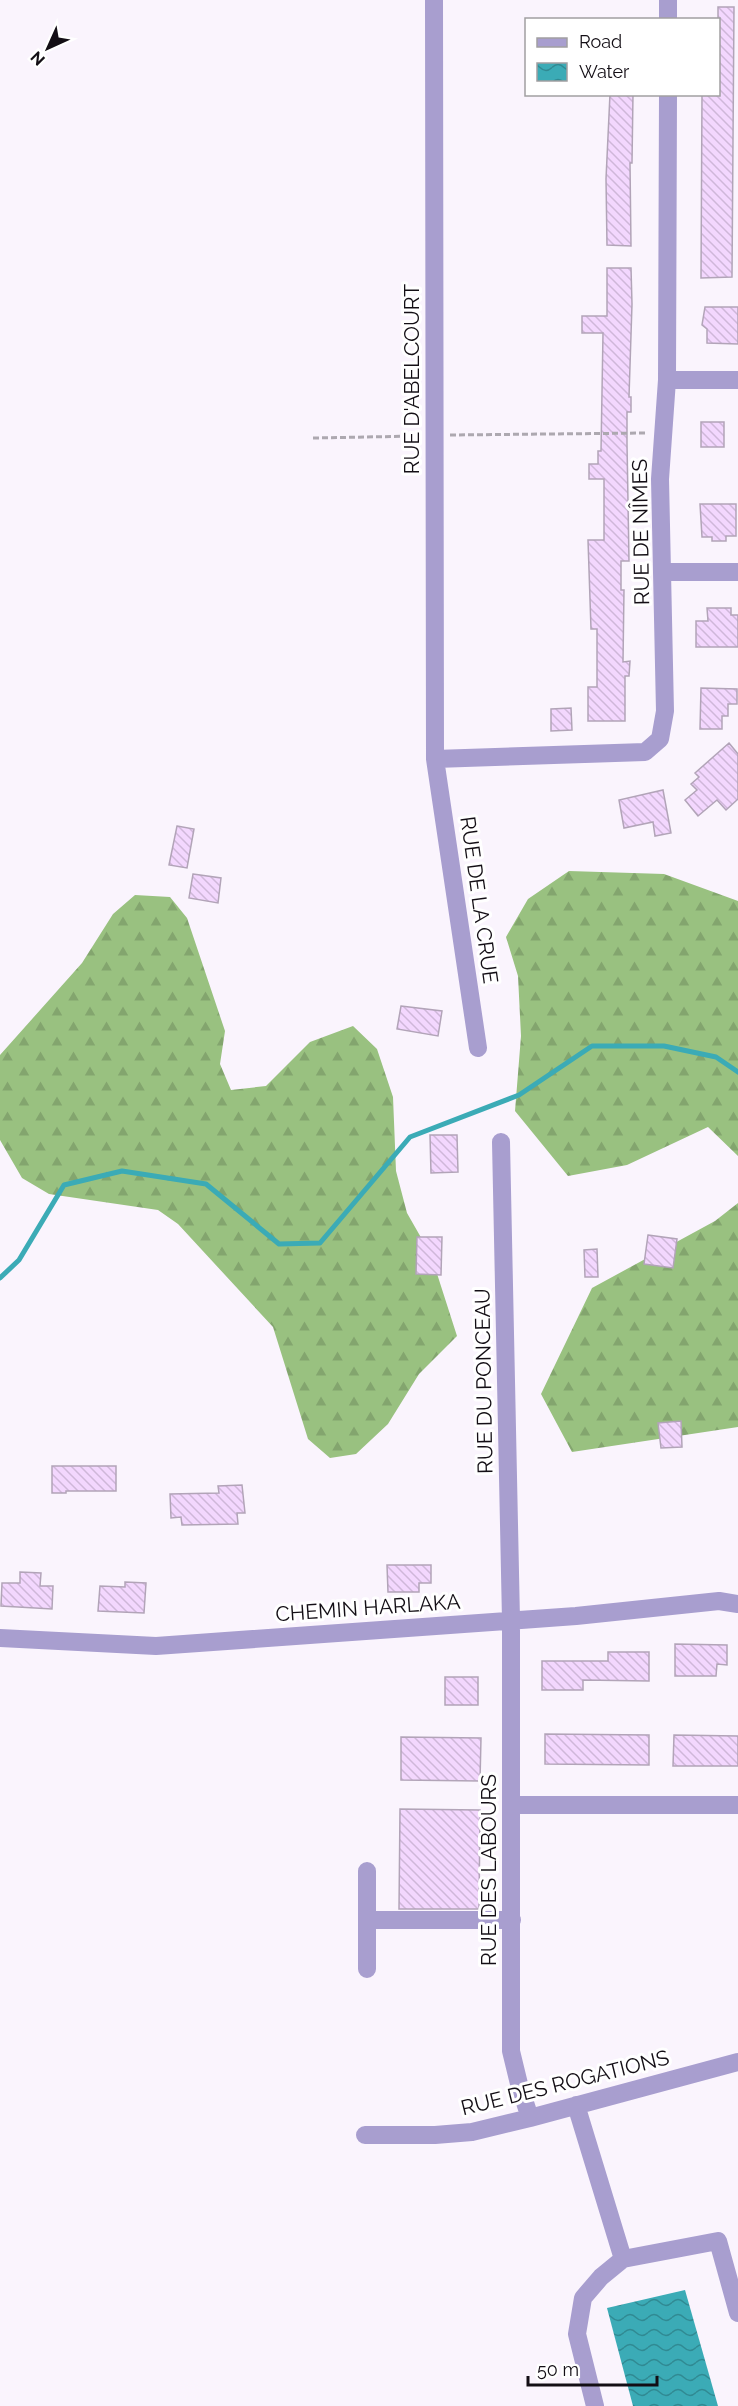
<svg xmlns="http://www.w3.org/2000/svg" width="738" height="2406" viewBox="0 0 738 2406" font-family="Raleway,sans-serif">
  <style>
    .forest { fill: url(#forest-firs) }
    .water { fill: url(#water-waves) }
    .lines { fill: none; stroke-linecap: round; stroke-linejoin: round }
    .stream { stroke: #3babb6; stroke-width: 5 }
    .building { fill: url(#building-back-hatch); stroke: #b2a4b8; stroke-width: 1.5 }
    .path { stroke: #ada8b0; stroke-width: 3; stroke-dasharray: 6 3; stroke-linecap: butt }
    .minor { stroke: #a89ecf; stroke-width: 18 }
    .labels { text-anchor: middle; stroke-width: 6; stroke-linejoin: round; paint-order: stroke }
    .street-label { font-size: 21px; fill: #130e15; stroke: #fff }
  </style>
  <defs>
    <pattern id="forest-firs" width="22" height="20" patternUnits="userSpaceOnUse" patternTransform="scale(1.5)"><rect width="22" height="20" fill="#99c180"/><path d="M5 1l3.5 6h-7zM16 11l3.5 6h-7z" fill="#83a56e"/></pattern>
    <pattern id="water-waves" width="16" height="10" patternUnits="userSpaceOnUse" patternTransform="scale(1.5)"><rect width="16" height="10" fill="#3babb6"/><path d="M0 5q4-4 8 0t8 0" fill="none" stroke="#308a93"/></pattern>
    <pattern id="building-back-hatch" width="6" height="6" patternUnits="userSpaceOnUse" patternTransform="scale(1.5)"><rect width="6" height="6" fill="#f3d7fe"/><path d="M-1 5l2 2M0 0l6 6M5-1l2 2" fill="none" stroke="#cfb7d9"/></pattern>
  </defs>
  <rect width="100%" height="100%" fill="#faf4fd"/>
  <!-- forest -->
  <path class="forest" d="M569,871L664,874L738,901V1156L708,1127L627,1165L568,1176L515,1111L521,1036L518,976L506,937L528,899Z
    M135,895L170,897L187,918L225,1031L220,1064L231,1090L266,1086L310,1042L353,1026L377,1049L393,1097L396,1171L407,1213L431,1255L457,1336L419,1374L388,1424L356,1454L330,1458L308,1439L273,1327L178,1224L158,1210L49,1194L22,1178L0,1140V1055L82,963L113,914Z
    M738,1203V1427L572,1452L541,1394L592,1288L715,1221Z"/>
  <!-- water -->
  <path class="water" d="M685,2290L718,2406H633L607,2308Z"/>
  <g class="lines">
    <!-- stream -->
    <path class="stream" d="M0,1278L19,1260L64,1185L122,1171L206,1184L279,1244L320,1243L410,1137L519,1095L592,1046H664L716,1057L738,1072"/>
  </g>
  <!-- building -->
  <path class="building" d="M718,7H734L732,277L701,278L702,94H718Z
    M610,94H633L632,163H630L631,246L607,245L606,179Z
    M607,268H631L632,304L629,397H631V412H627V444L629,561H621V590H624L623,662L630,661L629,676H625V721H588V687H597V629H591L588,540H604V479H589V464H598V451H601L603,333H582V316H607Z
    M705,307H738V344L707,343V329L702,325Z
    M701,422H724V447H701Z
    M700,504H736V536H726V541H712V537H702Z
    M707,608H731V615H738V647H696V621H708Z
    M701,688L737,689V704H728V716H722V729H700Z
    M571,708L572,730L551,731V709Z
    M729,743L738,754V799L726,810L717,800L698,816L685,800L697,790L691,784L699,777L695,773Z
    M663,790L671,833L655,836L653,822L624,828L619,800Z
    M177,826L194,829L187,868L169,865Z
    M193,874L221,878L218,903L189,898Z
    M401,1006L442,1011L438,1036L397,1029Z
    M430,1135H457L458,1172L431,1173Z
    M648,1235L677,1239L673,1268L644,1264Z
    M417,1237H442L441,1275L416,1274Z
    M597,1249L598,1277H585L584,1250Z
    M681,1421L682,1447L661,1448L658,1423Z
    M52,1466H116V1491H66V1493H52Z
    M242,1485L245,1513H237L238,1524L182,1525L181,1517L171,1518L170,1494L219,1493L218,1486Z
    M387,1565H431V1583H419V1592H388Z
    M20,1572L41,1573L40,1586H53L52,1609L1,1606L2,1583H20Z
    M125,1582L146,1583L144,1613L98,1611L100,1586L125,1587Z
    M675,1644L727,1645V1665L717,1664L716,1676H675Z
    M608,1652H649V1681L583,1680V1690H542V1661H608Z
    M445,1677H478V1705H445Z
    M545,1734L649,1735V1765L545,1764Z
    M674,1735L738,1736V1766H673Z
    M401,1737L481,1738L480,1781L401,1780Z
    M400,1809L480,1810L479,1909H399Z"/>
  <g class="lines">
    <!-- path -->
    <path class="path" d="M450,435L647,433
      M313,438L419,436"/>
    <!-- minor -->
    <path class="minor" d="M434,0L435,759L478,1048
      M668,20V0
      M667,380H738
      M664,572H738
      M435,759L645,752L660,739L665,711L660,479L667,380L668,94
      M501,1142L511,1620V2051L519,2084L530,2118
      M0,1638L156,1646L576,1616L719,1601L738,1604
      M511,1805H738
      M367,1920H512
      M367,1969V1871
      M576,2105L623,2259
      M365,2135H435L472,2132L530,2118L738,2062
      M595,2406L577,2334L583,2298L601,2277L623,2259L718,2241L738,2313"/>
  </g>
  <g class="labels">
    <!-- street labels -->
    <g class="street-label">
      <text transform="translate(412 379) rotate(-90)" y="7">RUE D'ABELCOURT</text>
      <text transform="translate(641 532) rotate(-91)" y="7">RUE DE NÎMES</text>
      <text transform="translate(479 900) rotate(82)" y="7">RUE DE LA CRUE</text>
      <text transform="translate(484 1381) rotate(-91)" y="7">RUE DU PONCEAU</text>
      <text transform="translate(368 1608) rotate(-4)" y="7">CHEMIN HARLAKA</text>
      <text transform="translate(489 1870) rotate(-90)" y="7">RUE DES LABOURS</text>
      <text transform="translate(565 2083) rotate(-14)" y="7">RUE DES ROGATIONS</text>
    </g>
  </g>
  <!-- legend -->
  <rect x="525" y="18" width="195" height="78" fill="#ffffff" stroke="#a19fa1" stroke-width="1.5"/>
  <rect x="537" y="38" width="30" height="9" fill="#a89ecf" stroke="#a19fa1" stroke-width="1.5"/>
  <text x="579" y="48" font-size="18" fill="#130e15">Road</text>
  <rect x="537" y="63" width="30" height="18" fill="url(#water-waves)" stroke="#a19fa1" stroke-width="1.5"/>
  <text x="579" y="78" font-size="18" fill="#130e15">Water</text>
  <!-- north arrow -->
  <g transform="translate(48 48) rotate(225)" stroke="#ffffff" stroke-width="4.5" paint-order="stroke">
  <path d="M0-4.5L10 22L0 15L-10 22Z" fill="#130e15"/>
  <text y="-9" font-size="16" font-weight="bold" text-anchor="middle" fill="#130e15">N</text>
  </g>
  <!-- scale -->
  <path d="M528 2376v9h129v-9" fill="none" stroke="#130e15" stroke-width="3"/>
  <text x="537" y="2376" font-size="18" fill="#130e15" stroke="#ffffff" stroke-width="4.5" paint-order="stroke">50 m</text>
</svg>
